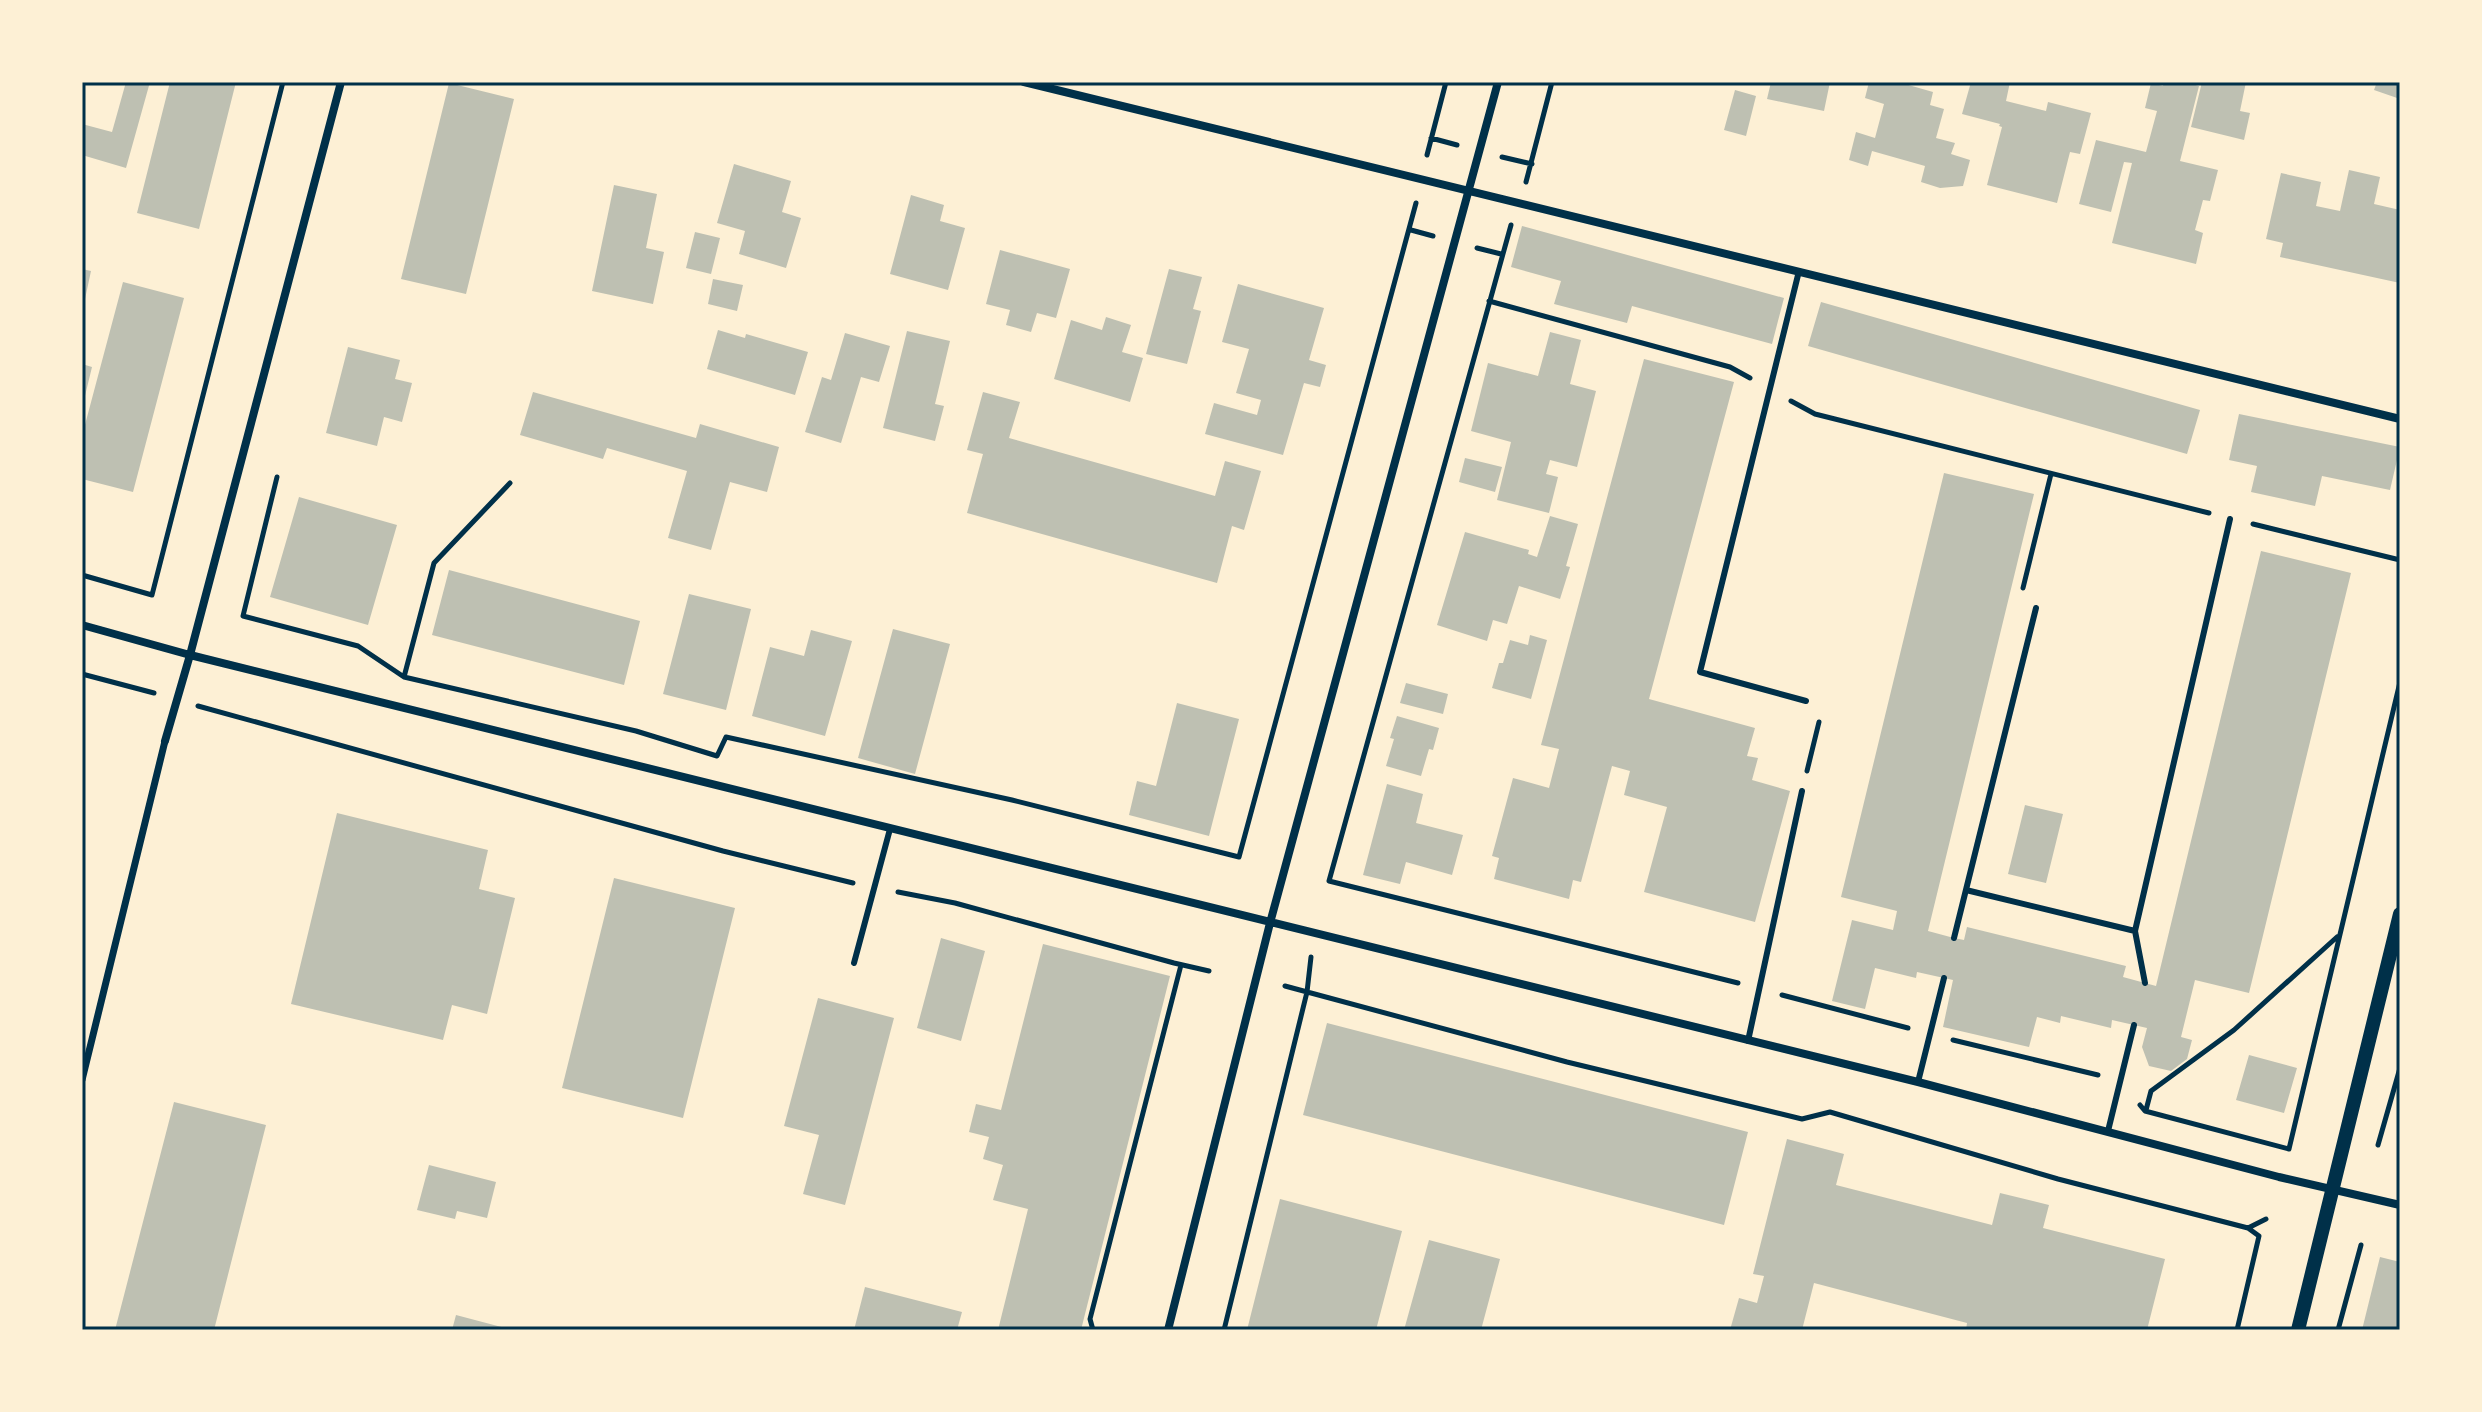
<svg xmlns="http://www.w3.org/2000/svg" width="2482" height="1412" viewBox="0 0 2482 1412" font-family="Arial,sans-serif">
  <style>
    .building { fill: #bec0b2 }
    .lines { fill: none; stroke-linecap: round; stroke-linejoin: round }
    .path { stroke: #003049; stroke-width: 5 }
    .service { stroke: #003049; stroke-width: 6 }
    .pedestrian { stroke: #003049; stroke-width: 7 }
    .minor { stroke: #003049; stroke-width: 8 }
    .tertiary { stroke: #003049; stroke-width: 14 }
    .neatline { fill: none; stroke: #003049; stroke-width: 3 }
  </style>
  <rect width="100%" height="100%" fill="#fdf0d5"/>
  <!-- building -->
  <path class="building" d="M126,82H150L126,168L82,155V124L112,132Z
    M170,82H236L199,229L137,213Z
    M1771,82H1830L1824,111L1767,99Z
    M1869,82H1898L1933,92L1930,105L1944,109L1936,138L1955,143L1951,154L1970,160L1963,186L1940,188L1921,182L1925,166L1872,151L1868,166L1849,160L1856,132L1875,138L1884,104L1865,98Z
    M1971,82H2010L2006,101L2046,111L2048,102L2091,113L2080,154L2070,152L2057,203L1987,185L2002,127L1999,126L2000,124L1962,114Z
    M2164,82H2185L2199,86L2180,161L2218,170L2210,201L2203,200L2195,230L2203,233L2196,264L2112,243L2132,163L2124,162L2111,212L2079,204L2096,140L2146,152L2157,111L2145,108L2151,83L2163,86Z
    M2202,82H2246L2240,111L2250,113L2244,140L2191,127Z
    M2377,82H2400V99L2374,90Z
    M449,83L514,99L466,294L401,279Z
    M1735,90L1756,96L1746,136L1724,130Z
    M734,164L791,181L782,212L801,218L786,268L739,254L745,231L717,223Z
    M2349,170L2380,177L2374,204L2400,210V283L2280,257L2283,243L2266,239L2281,173L2321,182L2316,206L2340,211Z
    M614,185L657,194L646,248L664,252L653,304L592,291Z
    M911,195L944,205L940,221L965,228L948,290L890,274Z
    M1522,226L1784,298L1772,344L1632,306L1627,323L1554,304L1561,281L1511,267Z
    M695,232L720,238L711,274L686,268Z
    M1000,250L1070,269L1056,318L1037,313L1031,332L1006,325L1010,310L986,304Z
    M82,269L91,271L85,299H82Z
    M1169,269L1202,277L1193,309L1201,311L1187,364L1146,354Z
    M713,279L743,285L737,311L708,304Z
    M123,282L184,298L133,492L82,479V436Z
    M1238,284L1324,308L1309,360L1326,365L1320,387L1304,383L1283,455L1205,434L1214,403L1257,415L1261,400L1236,393L1249,349L1222,342Z
    M1821,302L2200,410L2187,454L1808,346Z
    M1106,317L1131,325L1122,352L1143,358L1130,402L1054,379L1071,320L1102,330Z
    M718,330L745,338L746,334L808,352L795,395L707,369Z
    M907,331L950,341L935,404L944,406L935,441L883,428Z
    M1550,332L1581,340L1570,384L1596,391L1577,467L1550,460L1546,474L1558,477L1549,513L1497,500L1511,442L1471,431L1488,363L1538,376Z
    M845,333L890,346L879,382L861,377L841,443L805,432L822,377L831,380Z
    M348,347L400,360L395,379L412,383L402,422L384,417L377,446L326,433Z
    M1644,359L1734,382L1649,699L1755,728L1747,756L1758,758L1752,780L1790,791L1755,922L1644,892L1667,807L1624,795L1630,771L1612,766L1581,882L1573,880L1569,899L1494,879L1499,858L1492,856L1513,778L1549,788L1559,749L1541,745Z
    M82,364L92,367L83,404H82Z
    M533,392L696,438L700,424L779,447L767,492L730,482L711,550L668,538L687,471L607,448L603,459L520,435Z
    M983,392L1020,402L1009,438L1215,496L1225,461L1261,471L1244,530L1232,526L1217,583L967,513L983,454L967,450Z
    M2239,414L2400,447L2390,490L2322,476L2315,506L2251,492L2257,466L2229,460Z
    M1465,458L1502,467L1495,492L1459,482Z
    M1944,473L2034,494L1928,931L1954,938L1964,940L1967,927L2126,966L2123,977L2156,986L2261,551L2351,573L2249,993L2195,980L2181,1037L2192,1040L2187,1059L2171,1071L2149,1066L2142,1047L2147,1028L2112,1020L2111,1028L2061,1016L2060,1023L2037,1017L2029,1047L1943,1027L1953,980L1917,972L1916,978L1875,968L1865,1009L1832,1001L1852,920L1893,930L1897,911L1841,897Z
    M299,497L397,525L368,625L270,597Z
    M1550,516L1578,524L1566,566L1570,567L1560,599L1519,586L1507,624L1493,620L1487,641L1437,625L1465,532L1529,550L1528,554L1537,557Z
    M449,570L640,621L624,685L432,635Z
    M689,594L751,609L726,710L663,694Z
    M893,629L950,644L915,774L858,758Z
    M811,630L852,641L825,736L752,716L770,647L804,656Z
    M1530,635L1547,640L1531,699L1492,688L1499,663H1503L1510,640L1528,645Z
    M1406,683L1448,694L1443,714L1400,703Z
    M1177,703L1239,719L1209,836L1129,815L1137,781L1156,786Z
    M1397,716L1439,728L1433,750L1429,749L1421,776L1386,766L1394,739L1390,738Z
    M1387,784L1423,794L1416,823L1463,835L1452,875L1406,862L1400,884L1363,875Z
    M2025,805L2063,814L2046,883L2008,874Z
    M337,813L488,850L479,889L515,898L487,1014L452,1005L443,1040L291,1004Z
    M614,878L735,908L683,1118L562,1088Z
    M941,938L985,951L961,1041L917,1028Z
    M1043,944L1170,976L1081,1330H998L1028,1209L993,1200L1003,1165L983,1159L989,1137L969,1132L976,1104L1001,1110Z
    M818,998L894,1018L845,1205L803,1194L819,1135L784,1126Z
    M1327,1023L1748,1132L1724,1225L1303,1115Z
    M2249,1055L2297,1068L2284,1113L2236,1100Z
    M174,1102L266,1125L214,1330H115Z
    M1787,1139L1844,1154L1836,1185L1992,1225L2000,1193L2049,1205L2043,1228L2165,1259L2147,1330H1966L1967,1323L1814,1283L1802,1330H1730L1739,1298L1757,1303L1764,1276L1753,1274Z
    M429,1165L496,1182L487,1218L457,1211L455,1219L417,1210Z
    M1280,1199L1402,1231L1376,1330H1247Z
    M1429,1240L1500,1259L1481,1330H1404Z
    M2380,1257L2400,1262V1330H2362Z
    M865,1287L962,1312L957,1330H854Z
    M456,1315L509,1329V1330H452Z"/>
  <g class="lines">
    <!-- path -->
    <path class="path" d="M1431,138L1457,145
      M1427,155L1446,82
      M1502,157L1532,164
      M1526,182L1552,82
      M1511,225L1329,881L1738,983
      M1411,230L1433,236
      M1477,248L1501,254
      M1489,301L1730,367L1750,378
      M1791,401L1815,414L2209,513
      M277,477L243,616L358,646L404,677L636,731L717,756L726,737L1012,800L1239,857L1416,203
      M2253,524L2400,560
      M82,575L152,595L283,82
      M2023,588L2051,474
      M82,674L154,693
      M404,677L434,563L510,483
      M198,706L723,851L853,883
      M1807,771L1819,722
      M898,892L955,903L1174,963L1209,971
      M1285,986L1567,1062L1802,1119L1830,1112L2058,1179L2248,1228L2266,1219
      M1782,995L1908,1028
      M1953,1040L2098,1075
      M2140,1105L2145,1111L2289,1149L2400,682
      M2146,1110L2151,1091L2234,1030L2337,937
      M2378,1145L2400,1068
      M1093,1330L1090,1319L1181,965
      M1224,1330L1307,992L1311,957
      M2237,1330L2259,1236L2248,1228
      M2338,1330L2361,1245"/>
    <!-- service -->
    <path class="service" d="M1799,271L1700,672L1806,701
      M1966,890L2135,931L2230,519
      M2135,931L2145,983
      M1954,938L2036,608
      M854,963L890,829
      M1748,1041L1802,791
      M1918,1082L1944,978
      M2108,1131L2134,1025"/>
    <!-- pedestrian -->
    <path class="pedestrian" d="M82,1080L165,741"/>
    <!-- minor -->
    <path class="minor" d="M1024,82L2400,419
      M82,625L190,655L1918,1082L2279,1177L2400,1205
      M165,741L190,655L341,82
      M1168,1330L1270,923L1498,82"/>
    <!-- tertiary -->
    <path class="tertiary" d="M2298,1330L2400,914"/>
  </g>
  <!-- border -->
  <rect width="2482" height="1412" fill="none" stroke="#fdf0d5" stroke-width="168"/>
  <rect x="84" y="84" width="2314" height="1244" class="neatline"/>
</svg>
